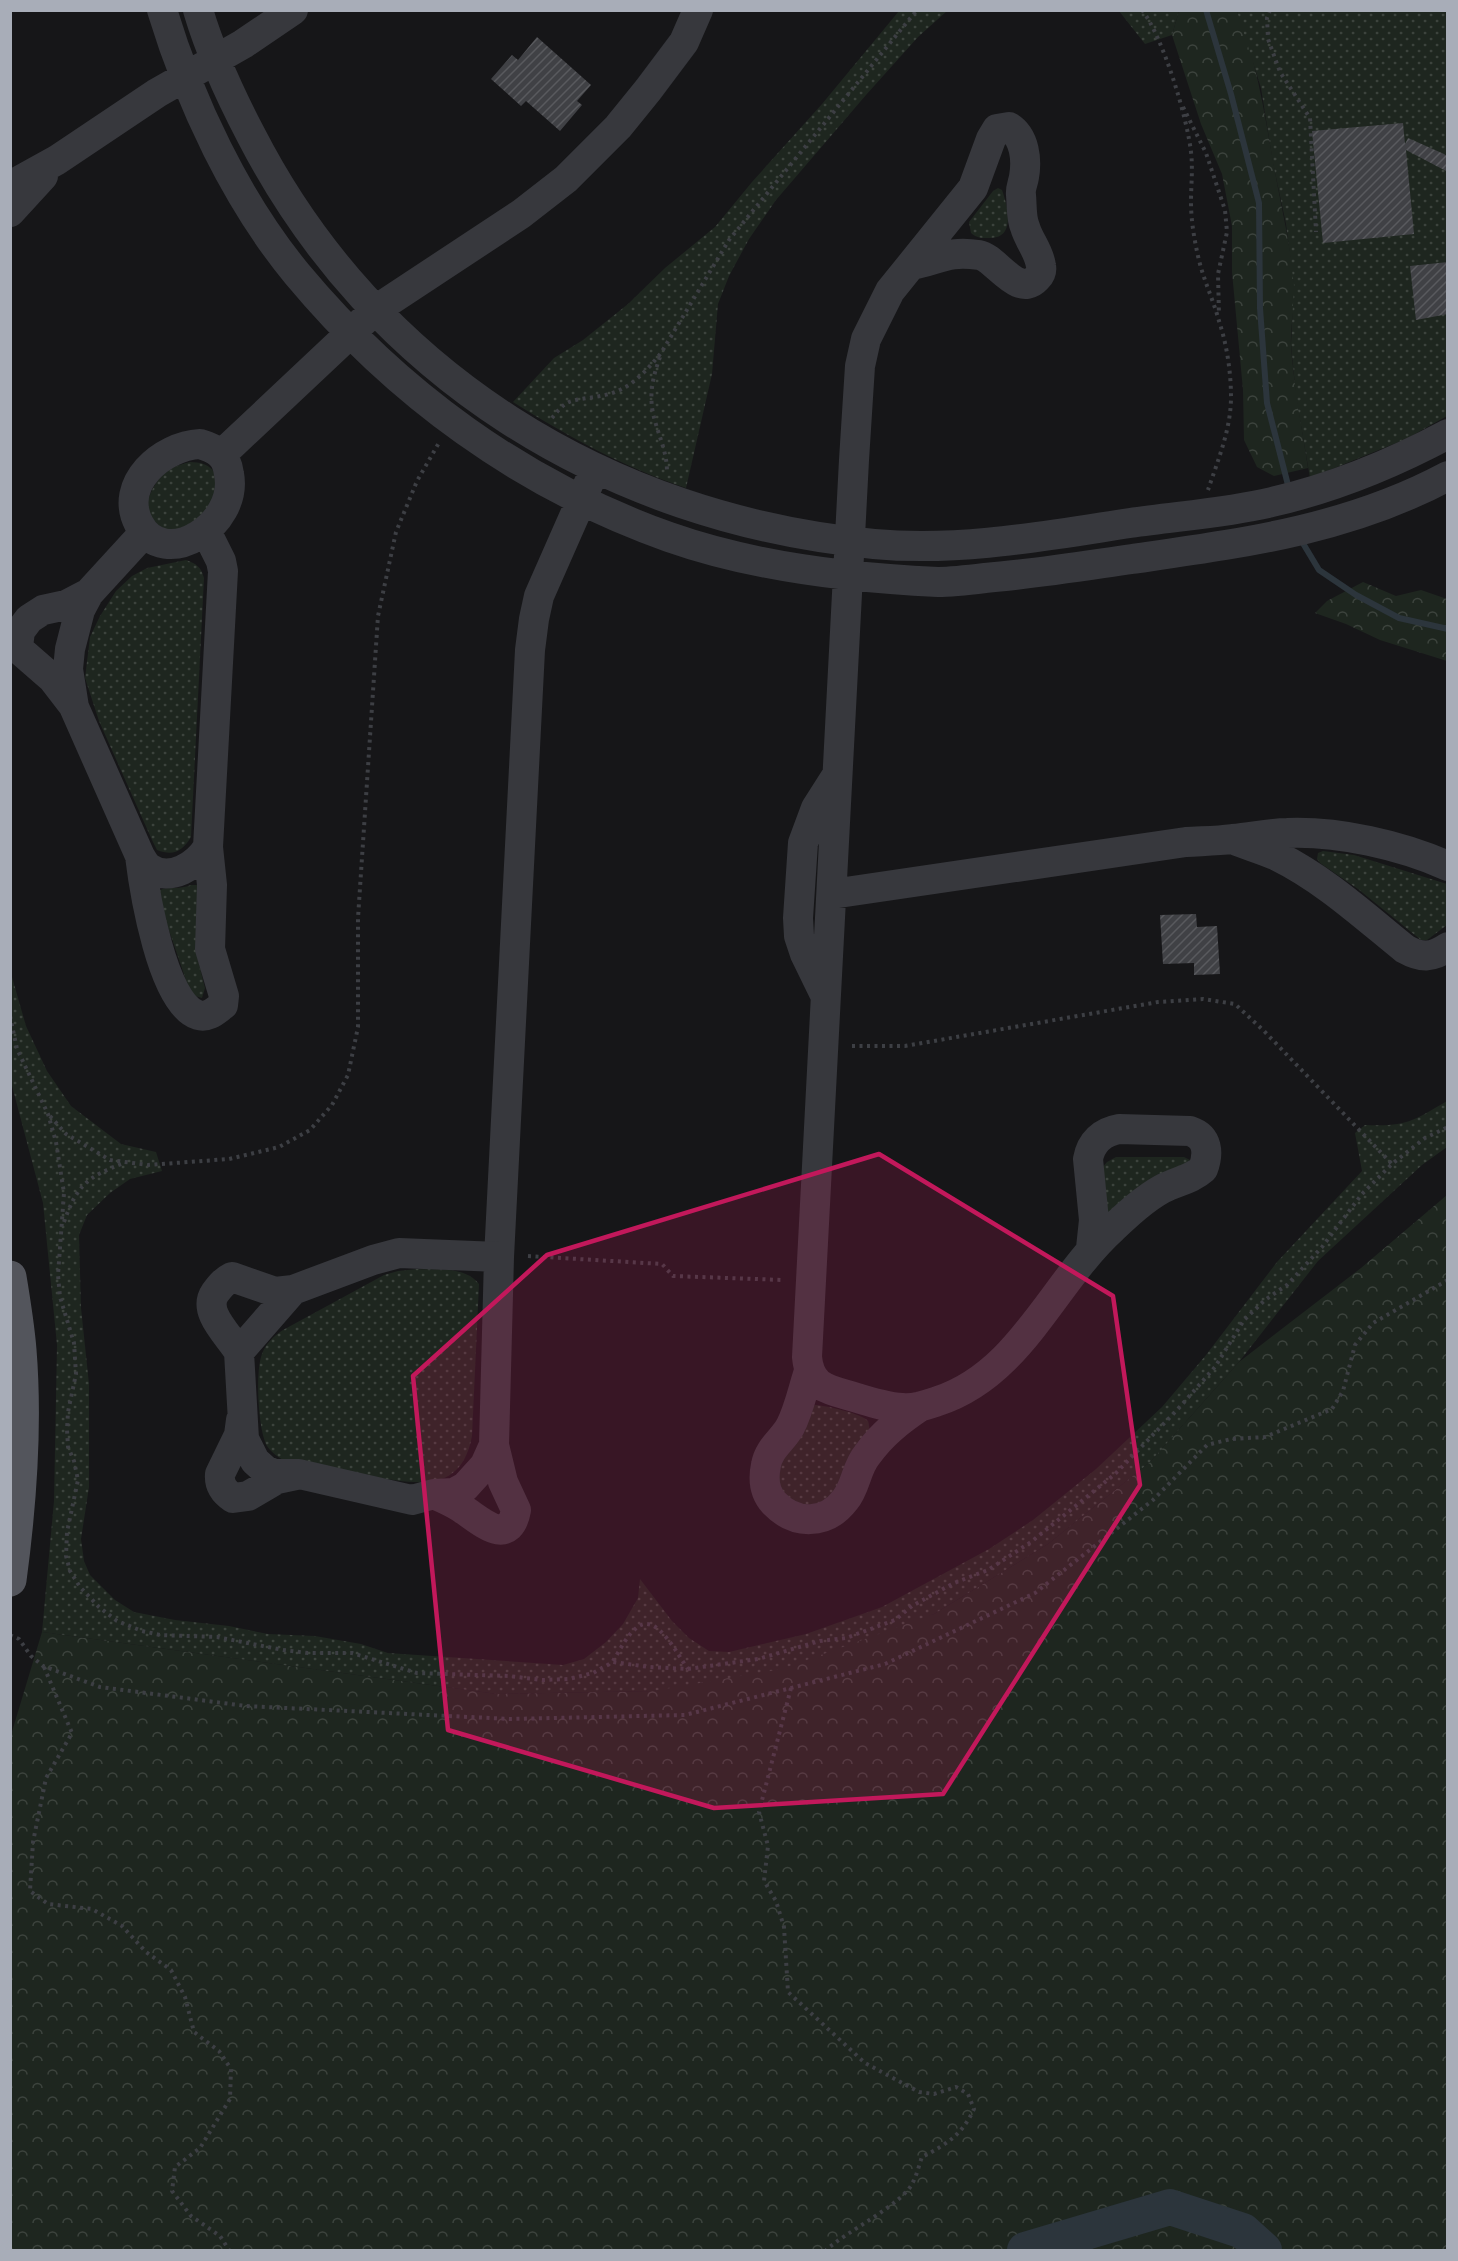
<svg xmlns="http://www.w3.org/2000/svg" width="1458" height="2261" viewBox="0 0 1458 2261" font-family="'Fira Sans Condensed',sans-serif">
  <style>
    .forest { fill: url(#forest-crowns) }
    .park { fill: url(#park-dots) }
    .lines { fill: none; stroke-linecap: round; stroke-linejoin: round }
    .stream { stroke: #2c353c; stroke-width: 6 }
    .river { stroke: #2c353c; stroke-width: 36 }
    .building { fill: url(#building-hatch) }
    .path { stroke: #3d3f44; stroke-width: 4; stroke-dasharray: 3 4.5; stroke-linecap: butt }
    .minor { stroke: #37383d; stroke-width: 30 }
    .major { stroke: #53555c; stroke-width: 33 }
    .marked { fill: #c2185b; fill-opacity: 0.2; stroke: #c2185b; stroke-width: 4.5; stroke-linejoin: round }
  </style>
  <defs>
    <pattern id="forest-crowns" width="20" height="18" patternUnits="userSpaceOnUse" patternTransform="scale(1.5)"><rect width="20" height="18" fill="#1e261f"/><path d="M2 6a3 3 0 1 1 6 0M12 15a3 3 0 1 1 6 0" fill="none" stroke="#3c433d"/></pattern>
    <pattern id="park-dots" width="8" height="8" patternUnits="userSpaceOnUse" patternTransform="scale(1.5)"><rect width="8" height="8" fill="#1e261f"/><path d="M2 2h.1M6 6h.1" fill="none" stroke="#3c433d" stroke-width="1.8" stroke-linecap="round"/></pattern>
    <pattern id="building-hatch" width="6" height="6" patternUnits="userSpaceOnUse" patternTransform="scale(1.5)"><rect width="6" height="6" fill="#404145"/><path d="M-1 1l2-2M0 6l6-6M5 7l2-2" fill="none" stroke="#595a5e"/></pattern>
  </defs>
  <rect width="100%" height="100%" fill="#161618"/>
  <!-- forest -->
  <path class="forest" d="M1179,11H1237C1256,59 1264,110 1273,161C1280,202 1290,241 1294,282C1296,303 1290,325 1291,346C1294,387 1302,428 1308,468L1274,476L1257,467L1244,440L1243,390L1232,272V226L1222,174L1201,124L1172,35Z
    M1363,582L1396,596L1421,590L1447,599V661L1380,640L1346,624L1315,613L1327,601Z
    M1447,1195L1448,2245L1445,2250H11V1735L42,1632L497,1694L653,1691L934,1614L1048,1544L1150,1462L1239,1362L1361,1268Z"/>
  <!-- park -->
  <path class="park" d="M899,11H947L918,37L866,95L776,200L749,239L729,276L718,304L712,374L686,488C621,466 571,438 513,402L554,358L583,340L628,304L665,268L715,227L752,182L822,104Z
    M1119,11H1179L1172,35L1145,44Z
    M1237,11H1447V416L1406,439L1310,478L1296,396L1291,344L1294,285L1286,224L1273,163L1261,88Z
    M998,188L1002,190C1008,207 1016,239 989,238C981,238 977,238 971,233L969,222L993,191Z
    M190,462C228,463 215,491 210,516L168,539L145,509C153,483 162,468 190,462Z
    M186,560C197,564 201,567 204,578L191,837C182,852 173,856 157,850L152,840L99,721L85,678L90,637L100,616L116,591L132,576L147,568Z
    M1323,851L1354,855L1447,884V925L1427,940H1421L1358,889L1320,863L1317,859L1318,853Z
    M191,885H197V956L205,988L202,998L195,996L189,989L158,898L160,890C169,886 179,890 191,885Z
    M10,970L26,1026L47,1071L71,1106L121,1144L156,1152L162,1171L130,1179L110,1193L87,1215L79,1235L81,1308L89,1384V1487L81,1539L84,1561L90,1575L115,1600L134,1612L175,1620L229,1626L268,1634L315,1636L361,1644L388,1653L563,1665L584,1659L606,1642L623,1624L638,1598L640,1579L672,1621L689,1638L709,1651L729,1652L806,1634L882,1607L989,1549L1033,1520L1096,1469L1162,1407L1206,1355L1277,1262L1362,1171L1355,1133L1365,1125C1406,1127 1413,1121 1447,1101V1147L1422,1165L1318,1261L1239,1362L1150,1462L1048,1544L934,1614L782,1669L653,1691L497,1694L42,1632L54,1501L57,1345L43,1203L11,1082Z
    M1116,1157H1184L1190,1160L1193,1165L1108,1220L1101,1169L1107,1162Z
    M417,1269C437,1270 465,1266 479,1284L472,1436C461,1495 417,1483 372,1477C346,1473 319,1469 293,1465C283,1460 273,1455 267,1446C258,1430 255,1371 262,1354C266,1343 274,1336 283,1330L384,1275L398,1271Z
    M815,1405C824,1405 863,1414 868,1421C869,1423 869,1428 870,1431L828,1501L799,1507L780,1490L777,1462L809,1410Z"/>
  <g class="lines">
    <!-- stream -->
    <path class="stream" d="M1206,10L1231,94L1259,203L1260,308L1267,403L1289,489
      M1301,540L1319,570L1356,595L1399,618L1448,629"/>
    <!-- river -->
    <path class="river" d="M1025,2250L1170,2207L1243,2231L1264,2250"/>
  </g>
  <!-- building -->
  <path class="building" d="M537,37L591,85L577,101L582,105L560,131L526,101L521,106L491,79L512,55L518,60Z
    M1403,123L1405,144L1408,138L1444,154L1448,157V172L1406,150L1414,234L1323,243L1312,131Z
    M1448,262V314L1416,320L1410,266Z
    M1196,914L1197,927L1217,926L1220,974L1194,975V963L1163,964L1160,915Z"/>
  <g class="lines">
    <!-- path -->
    <path class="path" d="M1142,10C1163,37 1187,117 1191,152C1193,169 1191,185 1191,202C1191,220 1194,238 1198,256C1203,279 1213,299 1219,321C1227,345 1231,373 1231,397C1231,429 1218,460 1208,490
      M1270,10L1267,18L1268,39L1280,72L1310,118L1316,232
      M1183,107L1206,153L1225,210L1227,232L1218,274L1219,315
      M660,357C652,379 648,398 655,421C660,439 667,453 667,472
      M552,418C557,412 562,405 569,402C583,397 600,398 615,392C634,385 648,369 661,353L729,240L917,10
      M10,1016L17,1049L48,1114L56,1142L64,1193L58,1275L60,1297L74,1343L76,1374L68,1412L67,1430L68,1447L74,1461L78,1480L67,1532L66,1556L70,1571L80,1587L99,1607L117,1621L142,1631L160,1635L217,1637L283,1650L308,1653H352L417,1673L509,1676L542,1680L569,1679L593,1673L613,1662L649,1667L688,1669L758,1659L820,1641L846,1638L895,1620L912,1606L954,1583L988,1570L1031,1542L1115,1474L1178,1409L1215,1367L1244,1320L1265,1300L1287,1285L1322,1247L1362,1194L1392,1164L1425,1138L1448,1127
      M852,1046H905L1158,1002L1203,999L1235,1004L1264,1031L1392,1164
      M50,1116L66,1134L110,1160L148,1165L229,1159L279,1147L310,1130L332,1105L348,1075L358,1027V918L378,616L396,532L417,481L440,441
      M64,1222C77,1185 87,1177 124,1163
      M528,1256L662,1264L673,1276L783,1280
      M10,1635L19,1639L31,1656L43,1666L100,1687L246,1706L510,1719L685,1715L885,1664L1035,1593L1153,1500L1207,1445L1231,1439L1265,1437L1332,1409L1343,1391L1355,1345L1373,1323L1448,1280
      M613,1661C620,1650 628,1633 639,1626C658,1614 678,1656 688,1669
      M44,1667L72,1733L46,1778L33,1842L30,1891L48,1904L92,1909L122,1926L146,1952L171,1970L185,1997L194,2032L219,2051L231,2069L230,2099L200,2148L175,2167L172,2191L191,2216L220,2236L229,2250
      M791,1688L759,1812L768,1846L764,1881L776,1901L784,1927L788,1992L865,2063L919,2092L934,2094L956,2087L968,2094L974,2109C962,2135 947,2144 922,2157C919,2165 917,2175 912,2184C902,2204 846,2232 826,2250"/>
    <!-- minor -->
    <path class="minor" d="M162,10C190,102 236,200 297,274C396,393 522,485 669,537C754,567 848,578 938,582C953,582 969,580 985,578C1034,574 1083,566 1132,559C1243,543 1347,530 1448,476
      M198,10C211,54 230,95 251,135C374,375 609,519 874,544C960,552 1045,536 1130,523C1177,516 1226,513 1272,502C1333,488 1392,464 1448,434
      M10,186L57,160L157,93L243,44L293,10
      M10,212L43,176
      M911,265C939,260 947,250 979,255C996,258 1018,299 1037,278C1041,274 1042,271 1041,266C1039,251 1029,241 1025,227C1021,218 1022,205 1021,195C1020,189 1023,183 1024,177C1027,160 1025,137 1009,127L997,129L991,139L973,188L890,291L866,339L860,366L854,460L807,1357C810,1388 828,1389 854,1397C870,1402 886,1407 902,1408C915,1409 926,1405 938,1401C1021,1374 1053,1282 1113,1228C1128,1214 1144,1199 1162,1189C1175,1182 1192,1179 1203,1169C1209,1153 1208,1137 1190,1131L1119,1129C1102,1132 1091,1142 1088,1159L1094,1220L1091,1248
      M200,444C207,446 215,449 220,454C226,459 228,467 229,474C239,525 164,572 139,524C118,484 162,446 200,444Z
      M222,454L374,311L521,214L566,179L618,127L648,90L684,42L698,10
      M144,533L89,593L80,610L70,649L68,669L74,707L140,856C142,859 145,865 149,868C170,883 197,865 208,847L223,571L221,561L206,531
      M73,705L53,679L22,652L18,645L19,639L20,631L29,619L43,610L66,605L89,593
      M1237,841C1250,846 1264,850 1277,856C1324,879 1364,916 1405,949C1421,958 1432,958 1448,947
      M140,856C144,889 162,1004 198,1015C208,1018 215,1011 223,1005L224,996L210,949L212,885L208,847
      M832,894L1186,842C1201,841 1217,841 1232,839C1250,838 1269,833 1287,833C1338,831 1401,845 1448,866
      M825,995L805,954L799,936L798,918L803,843L816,808L837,775
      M499,1257L399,1253L373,1260L293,1290L239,1352L244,1439L255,1461L265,1470L274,1474H299L412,1500L434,1494L454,1493L465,1487L485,1465L494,1445L499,1257L530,650L534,619L539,596L595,469
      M239,1352C229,1335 202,1312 215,1293C220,1286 224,1281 232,1277L275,1292L293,1290
      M809,1371C803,1389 799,1410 790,1427C782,1441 769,1448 766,1465C763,1479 764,1492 774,1503C795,1525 826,1525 845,1500C856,1487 856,1468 867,1455C882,1434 900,1420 921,1406
      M241,1420L239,1435L220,1474C219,1485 224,1492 233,1498L248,1496L277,1479L296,1475
      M434,1494C444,1499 455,1503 464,1510C481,1521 509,1548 516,1510L503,1482L494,1445"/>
    <!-- major -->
    <path class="major" d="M10,1277C14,1301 18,1326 20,1350C26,1424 20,1506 10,1580"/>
  </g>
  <!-- marked area -->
  <path class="marked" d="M879,1154L1113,1296L1140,1485L943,1794L714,1808L448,1730L413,1376L547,1255Z"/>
  <!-- border -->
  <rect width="1458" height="2261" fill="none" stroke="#a8adb8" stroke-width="24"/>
</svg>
